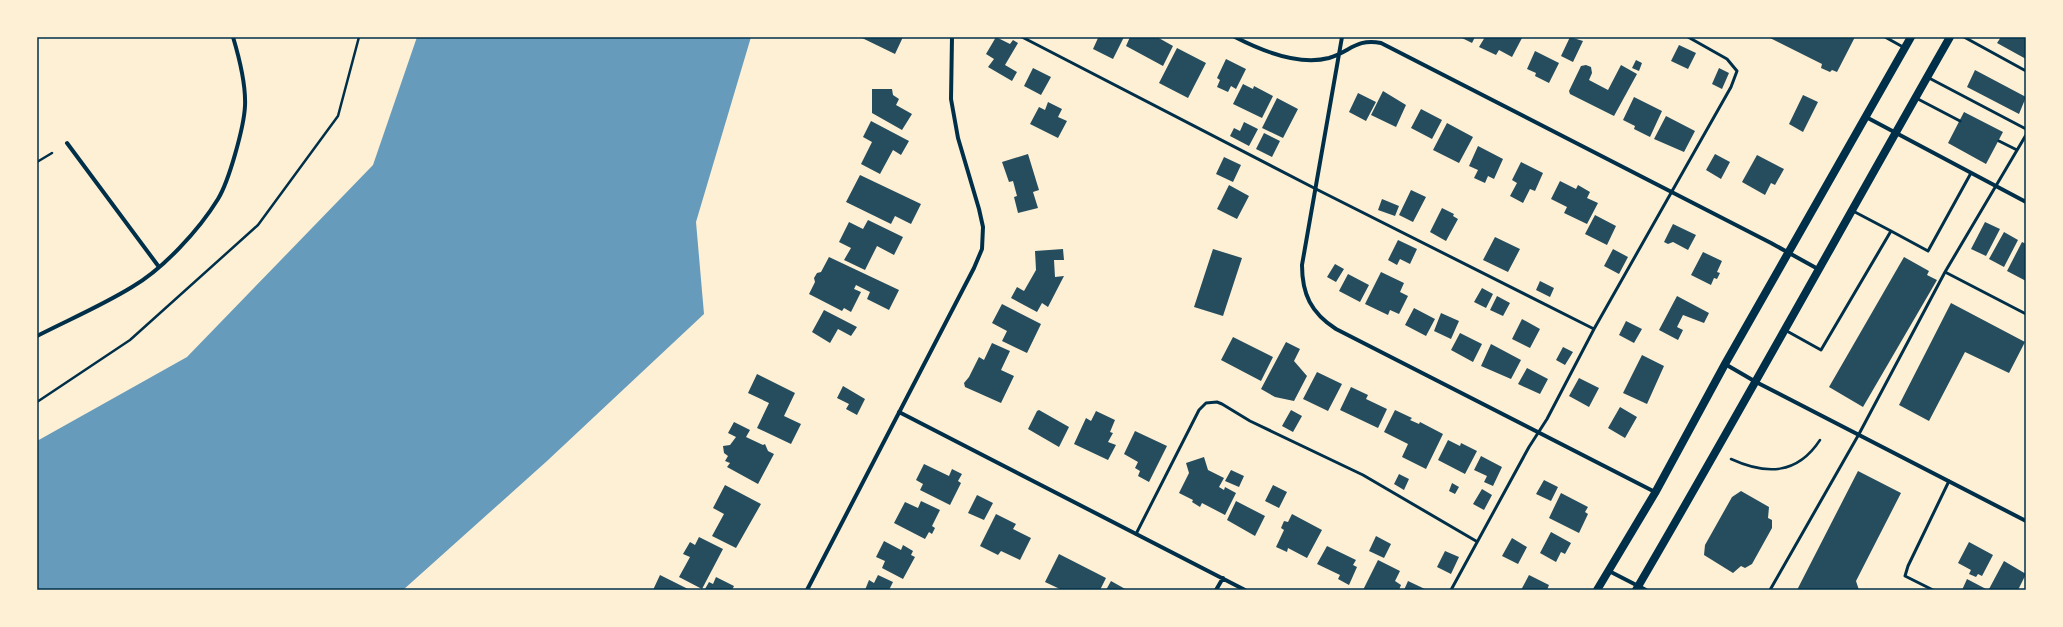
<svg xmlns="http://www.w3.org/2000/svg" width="2063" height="627" viewBox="0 0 2063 627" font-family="Quicksand,sans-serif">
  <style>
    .water { fill: #669bbc }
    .building { fill: #264d5e }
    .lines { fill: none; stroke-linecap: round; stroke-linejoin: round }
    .path { stroke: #003049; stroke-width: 2.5 }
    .service { stroke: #003049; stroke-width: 3 }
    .minor { stroke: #003049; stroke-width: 4 }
    .secondary { stroke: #003049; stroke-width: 8 }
    .neatline { fill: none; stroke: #003049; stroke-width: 1.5 }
  </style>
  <rect width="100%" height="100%" fill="#fdf0d5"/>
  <!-- water -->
  <path class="water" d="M417,37H751L696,222L704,314L547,461L403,590H37V441L187,357L373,165Z"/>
  <!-- building -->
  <path class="building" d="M860,37H903L895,54Z
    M996,37L1010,44L1013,40L1018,43L1005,65L1017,72L1012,81L988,67L994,59L986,54Z
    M1095,37H1124L1113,59L1093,49L1098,38Z
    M1130,37H1157L1173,46L1163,66L1126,46Z
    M1460,37H1475L1472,43Z
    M1485,37H1520L1522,38L1512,57L1499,50L1496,55L1479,47Z
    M1570,37L1583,41L1573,62L1561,56Z
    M1768,37H1855L1837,72L1832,70L1830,72L1821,68L1822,64Z
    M2001,37H2026V59L1997,43Z
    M1679,45L1696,53L1688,69L1671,61Z
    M1177,48L1206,63L1188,98L1159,83Z
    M1535,51L1559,63L1549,83L1535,76L1536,73L1527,69Z
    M1226,59L1246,69L1236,89L1231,86L1228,92L1217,87L1220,80L1217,78Z
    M1636,60L1642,63L1639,71L1632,68Z
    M1586,65L1591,67L1592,73L1589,80L1608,90L1621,65L1637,74L1614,116L1570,94L1569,91L1581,66Z
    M1033,68L1051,77L1041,95L1024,86Z
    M1719,68L1729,73L1722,89L1712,84Z
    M1975,70L2026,97L2019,114L1967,87Z
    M1243,84L1253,89L1254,86L1273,96L1262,118L1233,104Z
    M872,89H892L893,95L899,99L896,105L912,114L902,130L872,113Z
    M1383,91L1406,105L1396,127L1371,115Z
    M1358,93L1376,102L1366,121L1349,112Z
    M1803,95L1818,102L1803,132L1789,124Z
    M1634,97L1662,111L1650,137L1634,129L1635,126L1623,120Z
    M1277,98L1298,109L1283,138L1262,128Z
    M1048,102L1062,109L1058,117L1067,121L1058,138L1030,124L1039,107L1045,110Z
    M1421,109L1442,120L1432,139L1411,128Z
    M1964,112L2003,132L1986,164L1948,143Z
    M1666,116L1695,131L1684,152L1654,139Z
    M871,121L909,141L901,155L893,150L880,174L861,164L872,142L863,137Z
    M1244,122L1258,129L1249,146L1230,136L1234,128L1240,131Z
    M1447,123L1473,137L1459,163L1433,150Z
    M1264,133L1280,141L1272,157L1256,149Z
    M1478,146L1503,159L1494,179L1488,176L1485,183L1474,178L1478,170L1469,166Z
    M1028,154L1039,190L1033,192L1038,208L1018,213L1014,197L1017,196L1013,181L1009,182L1002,162Z
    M1715,154L1730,162L1721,179L1706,170Z
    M1757,155L1784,169L1775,185L1771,183L1765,195L1742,182Z
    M1224,157L1241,165L1233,182L1216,174Z
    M1521,162L1543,173L1535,191L1530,189L1523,203L1510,196L1517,183L1512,180Z
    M860,175L921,204L911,224L895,216L891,224L846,202Z
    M1560,181L1576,189L1578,185L1590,192L1587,198L1598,203L1587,224L1564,213L1567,207L1551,199Z
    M1229,185L1249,196L1237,219L1217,209Z
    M1411,190L1426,197L1413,222L1399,215Z
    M1382,199L1399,206L1395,216L1378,210Z
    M1442,208L1454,214L1453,216L1458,219L1446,241L1430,232Z
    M1595,215L1616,226L1607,245L1585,234Z
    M868,220L903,237L894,255L877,246L865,270L844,260L851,248L839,242L849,222L863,229Z
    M1985,222L2000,229L1986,256L1971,249Z
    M1673,224L1696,235L1688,250L1673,242L1668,244L1664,242Z
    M2004,232L2018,240L2004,267L1989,259Z
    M1495,237L1520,249L1508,272L1483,260Z
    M1398,240L1417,249L1410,264L1400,259L1397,265L1388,260Z
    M2022,242L2026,244V281L2007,271Z
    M1063,249L1064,260H1054L1055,277L1064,276L1048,307L1042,303L1037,312L1011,298L1017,287L1024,291L1036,270L1035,251Z
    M1213,249L1242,258L1223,316L1194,307Z
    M1613,249L1628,257L1619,274L1604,266Z
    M1703,252L1722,261L1717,272L1720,273L1717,279L1714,278L1711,285L1691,275Z
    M829,257L899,290L889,310L867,299L870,292L856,285L854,289L861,292L851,312L844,308L842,311L809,294L815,282L814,278L817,273L821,272Z
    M1904,257L1929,271L1927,275L1937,280L1863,407L1829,387Z
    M1335,264L1344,269L1336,282L1327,277Z
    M1381,272L1404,283L1400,292L1408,296L1399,314L1390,310L1388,315L1365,304Z
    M1348,274L1369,285L1360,302L1339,291Z
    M1540,281L1554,288L1550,297L1536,290Z
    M1482,288L1493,294L1486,308L1474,302Z
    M1497,296L1510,303L1503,316L1490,310Z
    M1677,296L1709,313L1704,323L1683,315L1677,327L1683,330L1678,340L1659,330Z
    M1951,303L2025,342L2009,373L1965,352L1929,421L1899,405Z
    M1002,304L1041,324L1027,353L1002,341L1007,331L992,323Z
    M1414,308L1435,319L1426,336L1405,325Z
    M824,310L857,327L851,336L838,329L830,343L812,332Z
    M1441,313L1459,321L1451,339L1434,331Z
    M1522,319L1540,329L1530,348L1512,339Z
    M1626,321L1642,329L1634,343L1619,335Z
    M1460,333L1482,344L1473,362L1451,350Z
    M1233,337L1273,357L1261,381L1221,360Z
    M1286,342L1300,349L1294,361L1307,376L1294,401L1275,397L1261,389Z
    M992,343L1010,351L1001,370L1014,376L1001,403L965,387L964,383L969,377L979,357L984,360Z
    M1491,344L1521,360L1511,379L1481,366Z
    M1563,347L1573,352L1565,365L1556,360Z
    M1642,355L1664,366L1647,404L1623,393Z
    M1527,368L1548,379L1540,394L1518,384Z
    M1317,372L1342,384L1328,411L1303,399Z
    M757,374L795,393L784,416L801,424L791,444L757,428L769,403L748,393Z
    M1579,378L1599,388L1589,407L1569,396Z
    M843,386L865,399L857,415L846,409L849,404L837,398Z
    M1351,387L1368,395L1366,399L1387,409L1378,428L1340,410Z
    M1620,407L1637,417L1625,438L1608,428Z
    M1039,410L1069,427L1059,447L1028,429L1037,411Z
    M1291,410L1302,416L1293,432L1282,426Z
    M1395,410L1412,418L1410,420L1419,424L1420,422L1443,434L1426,469L1402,457L1408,444L1384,432Z
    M1096,411L1115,420L1110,432L1113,433L1108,442L1116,445L1108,460L1074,444L1086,418L1091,421Z
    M734,422L750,430L746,437L763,445L765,444L768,451L774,454L758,484L727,467L730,463L725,461L728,456L724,453L723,446L730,445L736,437L728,433Z
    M1135,431L1167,446L1149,482L1138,476L1140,471L1135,468L1138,462L1124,454Z
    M1448,440L1460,446L1461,443L1477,451L1465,474L1438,460Z
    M1481,456L1502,467L1493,486L1484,482L1487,476L1474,470Z
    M1204,457L1208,470L1224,478L1219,487L1224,490L1225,487L1236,493L1225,515L1202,503L1200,507L1192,502L1193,500L1179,493L1189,473L1186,463Z
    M924,464L949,476L952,469L962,474L958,481L961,483L950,505L920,490L923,484L916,480Z
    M1231,470L1244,476L1239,487L1225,481Z
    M1858,471L1901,493L1856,581L1859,590H1797Z
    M1399,474L1409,479L1404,490L1394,484Z
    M1544,480L1558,487L1551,501L1536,494Z
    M1452,483L1459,487L1455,494L1449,491Z
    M725,485L761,504L736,548L712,536L724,514L713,508Z
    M1273,485L1287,492L1279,508L1265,501Z
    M1482,489L1492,495L1484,510L1473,504Z
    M1741,491L1769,507L1768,518L1772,520V528L1752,564L1745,568L1741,566L1733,573L1704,555L1705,545L1732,497Z
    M1561,493L1588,507L1585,512L1588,514L1579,533L1549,518Z
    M977,495L993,503L984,520L968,513Z
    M921,501L940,510L932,526L935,528L932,534L929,532L925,539L894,523L905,502L918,508Z
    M1236,501L1265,516L1255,536L1227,520Z
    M996,514L1016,524L1013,529L1031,538L1020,560L1001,551L998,555L980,546Z
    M1292,514L1322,530L1307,558L1288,548L1287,552L1276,547L1284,530L1281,528L1284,521L1288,522Z
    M1551,532L1571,543L1565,554L1561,552L1556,562L1540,553Z
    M1376,536L1391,544L1384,558L1369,551Z
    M699,537L723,549L702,589L679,577L690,557L683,554L690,542L695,545Z
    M1512,538L1527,547L1518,564L1502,556Z
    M884,541L901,550L903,545L913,551L911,555L915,557L903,579L882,568L885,561L876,557Z
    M1969,542L1993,555L1982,576L1978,574L1976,577L1969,574L1971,570L1958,563Z
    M1327,546L1356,560L1353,565L1357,567L1349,585L1338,579L1340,575L1317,564Z
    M1445,551L1459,557L1451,574L1437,567Z
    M1059,554L1106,578L1100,590H1062L1045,582Z
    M1378,560L1400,571L1395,581L1401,585L1399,590H1363Z
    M2004,561L2026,574L2018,590L1989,589Z
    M660,575L690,590H653Z
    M878,575L893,582L889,590H865L869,580L874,583Z
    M1529,575L1549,585L1547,590H1521Z
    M716,577L734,586L732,590L705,589L709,582L713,584Z
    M1967,579L1986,589L1985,590H1962Z
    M1111,581L1127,590H1106Z
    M1408,581L1427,590H1404Z"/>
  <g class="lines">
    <!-- path -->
    <path class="path" d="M37,162L52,153
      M37,402L130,340L258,225L338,116L359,37
      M1731,459C1766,475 1797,475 1820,440"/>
    <!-- service -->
    <path class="service" d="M1022,37L1316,189L1594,329
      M1885,37L1903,47
      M1964,37L2026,71
      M1929,78L2026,129
      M1916,98L1960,121
      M1999,141L2017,150
      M1891,231L1928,251L1971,173
      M1945,272L2026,314
      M1785,330L1821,350L1891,231L1853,211
      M1136,534L1199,410L1206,403L1217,402L1222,404L1250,421L1363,475L1476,541
      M1451,590L1529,447L1547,419L1594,329L1731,87L1737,71L1727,59L1688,37
      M1770,590L1859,434L1945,272L2026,135
      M1933,590L1905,576L1908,566L1949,481"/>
    <!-- minor -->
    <path class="minor" d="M1235,37C1262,51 1298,66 1329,58C1350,52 1356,38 1381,43L1771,243L1818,269
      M1342,37L1302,265C1302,294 1311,313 1336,329L1655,492
      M1866,117L2026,202
      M67,143L159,267
      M37,336C68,320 101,306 132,287C163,269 199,230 218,199C229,181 244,127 245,106C246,85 239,57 233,37
      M1725,364L1756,382L2026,521
      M899,412L1245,590
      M1609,571L1646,590
      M807,590L974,268L982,249L983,227L979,209L958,138L951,99L952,37
      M1216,590L1223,578"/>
    <!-- secondary -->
    <path class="secondary" d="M1597,590L1655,493L1725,364L1911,37
      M1636,590C1743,407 1845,221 1950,37"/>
  </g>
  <!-- border -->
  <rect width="2063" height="627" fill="none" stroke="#fdf0d5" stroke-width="76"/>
  <rect x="38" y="38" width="1987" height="551" class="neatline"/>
</svg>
